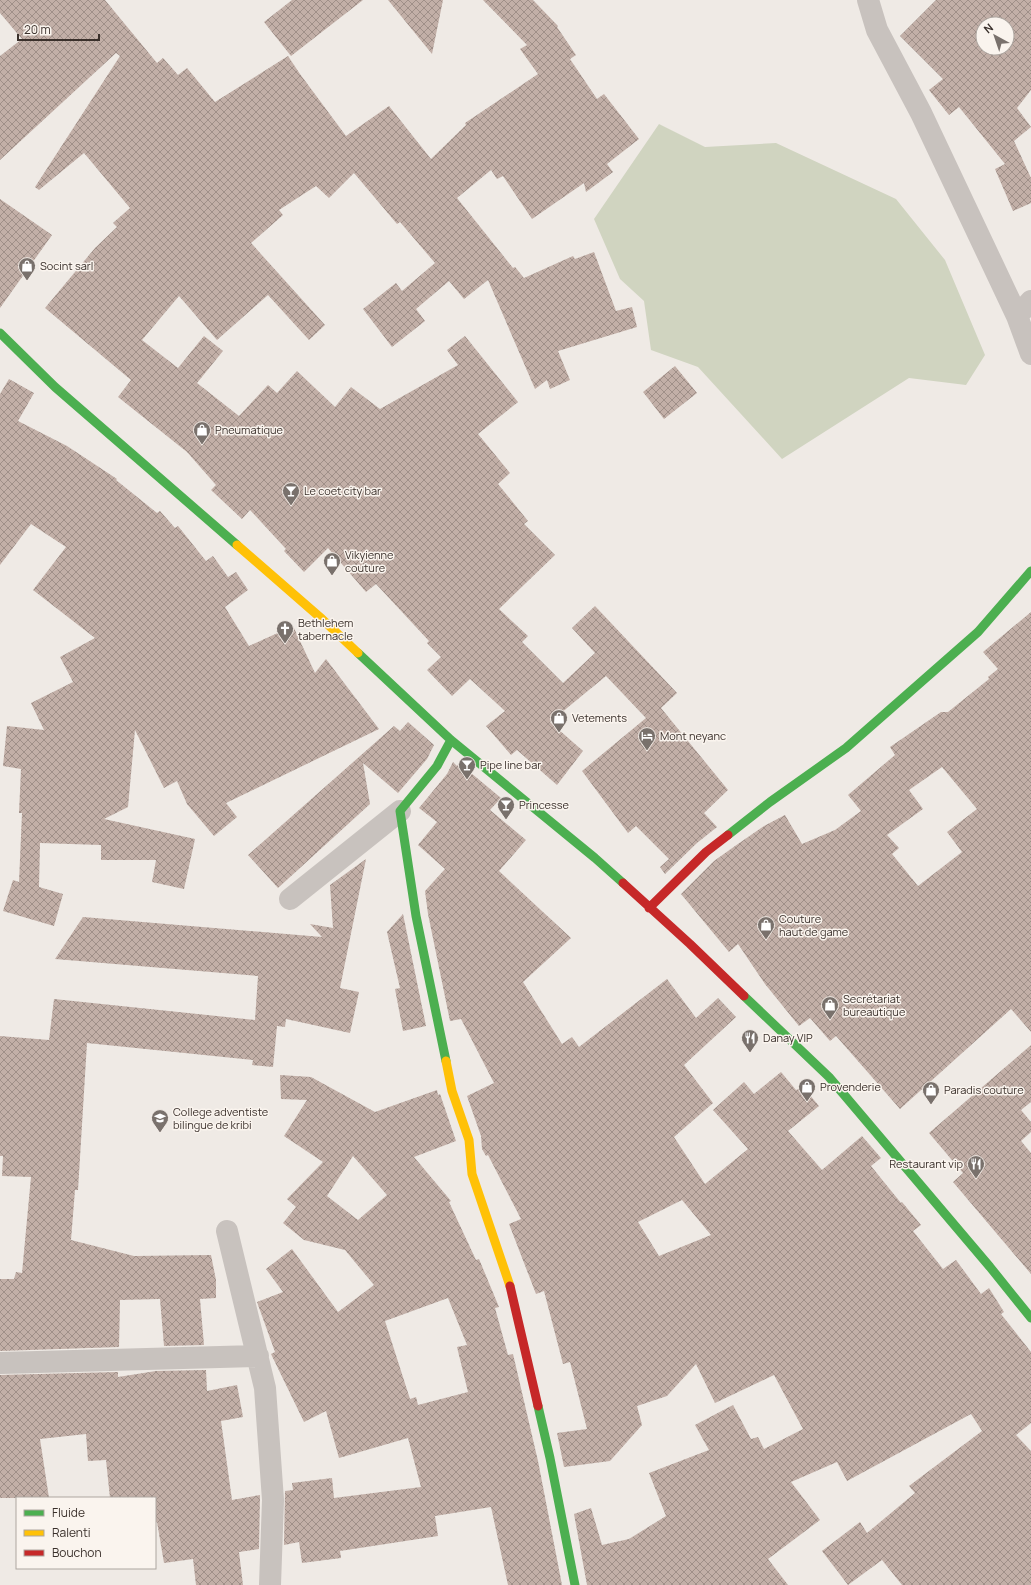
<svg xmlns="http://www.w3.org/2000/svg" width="1031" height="1585" viewBox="0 0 1031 1585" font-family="Manrope,sans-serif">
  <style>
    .grass { fill: #d0d4c0 }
    .building { fill: url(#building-cross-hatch); fill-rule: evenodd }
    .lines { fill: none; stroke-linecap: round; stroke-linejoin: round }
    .street { stroke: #c8c2be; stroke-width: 22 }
    .fast { stroke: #4caf50; stroke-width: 9 }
    .slow { stroke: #ffc107; stroke-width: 9 }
    .jam { stroke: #c62828; stroke-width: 9 }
    .labels { text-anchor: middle; stroke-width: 3; stroke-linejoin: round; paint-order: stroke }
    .poi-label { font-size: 11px; fill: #3a302b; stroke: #faf4ee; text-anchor: start }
  </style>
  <defs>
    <pattern id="building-cross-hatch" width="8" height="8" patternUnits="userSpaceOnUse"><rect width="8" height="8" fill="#c2afa7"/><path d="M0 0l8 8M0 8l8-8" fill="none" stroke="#9f8f88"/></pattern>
  </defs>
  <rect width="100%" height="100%" fill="#efeae5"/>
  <!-- grass -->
  <path class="grass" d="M659,124L705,147L776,143L896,199L945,260L985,355L966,385L909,378L782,459L698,367L651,350L644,301L620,279L594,219Z"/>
  <!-- building -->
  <path class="building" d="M0,0H105L157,63L163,58L178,75L187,68L215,102L288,56L300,74L346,136L389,106L431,159L466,125L465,123L538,74L520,49L527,45L483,0H533L558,26L557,27L576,55L570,59L597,99L604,94L639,139L607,164L613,172L586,192L584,183L532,219L503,176L497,179L491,170L457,198L513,268L515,267L524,278L573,256L575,259L594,252L616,311L632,307L637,327L558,351L570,380L550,389L547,380L535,389L488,280L464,299L449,281L416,309L425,321L392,347L363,309L396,283L402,291L435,263L400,222L397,224L354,173L329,198L316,186L279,210L283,215L251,243L325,325L309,340L268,295L217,340L179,296L142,340L178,368L204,336L223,351L197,383L239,416L268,385L277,393L297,371L335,407L351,387L380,409L458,365L447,350L465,336L518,402L478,434L510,473L498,484L528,521L524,524L555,555L499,609L528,636L522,642L563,683L595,653L572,628L595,606L677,693L661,708L728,790L704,813L717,827L697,843L665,874L660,867L669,859L636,826L628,833L582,771L646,718L606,676L550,722L583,751L557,785L517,750L511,755L486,726L505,711L470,679L452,696L427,670L441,657L427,643L429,641L376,584L366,592L328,548L304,572L284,551L286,549L250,510L242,519L211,490L216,485L187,452L118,397L131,380L45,308L95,248L117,227L113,223L130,208L84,153L39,190L35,187L120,56L116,53L0,160V56L22,39L0,13Z
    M292,0H363L291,56L264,22Z
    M388,0H443L432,54Z
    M936,0H1031V90L1017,108L1031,127L1014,141L1031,178V203L1013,211L995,169L1005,164L959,107L949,115L929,90L943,79L900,36ZM983,24H1007V48H983Z
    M0,199L52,235L0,308Z
    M675,366L697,393L664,419L643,392Z
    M9,379L34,393L18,421L67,446L117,479L116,480L157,513L160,511L175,528L178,526L206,561L213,556L228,577L236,572L248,590L225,607L249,646L293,626L315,673L326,659L379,729L226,803L237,817L214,836L187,804L177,781L164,788L135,730L128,807L104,819L195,839L184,889L152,882L156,860H101V845L40,843L39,887L63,894L54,926L3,911L13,880L19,882L22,813H19L21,769L3,766L7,726L44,730L31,703L73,682L60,657L95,638L33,590L66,547L31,524L0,565V394Z
    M1031,612V1032L1011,1009L900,1109L836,1036L830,1041L810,1018L799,1026L765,984L738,944L729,952L681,894L714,861L735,846L764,826L785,815L802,844L835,830L861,811L848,795L895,755L890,747L941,712H948L989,679L988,677L998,669L983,652ZM942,767L977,809L947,832L962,852L918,886L892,854L899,848L887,835L923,809L909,790Z
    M408,722L434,745L427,759L398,793L363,763L370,804L278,888L248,855L394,726L400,731Z
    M453,762L457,766L459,763L501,798L490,810L526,840L499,871L571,938L523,982L562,1044L572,1037L579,1047L667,979L696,1018L718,998L736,1017L684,1065L713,1103L674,1137L705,1184L748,1149L713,1110L744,1082L754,1094L781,1072L796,1090L803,1087L819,1106L788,1131L822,1170L862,1136L881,1158L871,1166L901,1203L902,1202L921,1225L913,1231L943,1269L956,1260L981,1294L989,1288L1004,1312L1001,1314L1031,1352V1423L1016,1435L1031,1451V1585H902L882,1560L848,1585L822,1551L860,1522L867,1533L915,1493L909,1486L982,1431L971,1414L847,1481L837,1462L791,1482L820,1520L768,1559L788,1585H587L574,1514L591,1508L602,1545L629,1539L666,1516L649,1473L709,1450L695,1425L733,1405L751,1439L758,1437L764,1449L803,1429L774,1375L715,1403L696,1364L667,1396L637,1406L642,1425L610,1461L564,1467L557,1433L587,1429L570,1362L563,1364L544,1291L536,1294L509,1224L521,1219L488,1155L486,1156L482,1149L481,1136L467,1096L494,1083L461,1019L450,1021L428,914L425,891L445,869L418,845L437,822L419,808L447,774ZM682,1200L711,1235L659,1256L638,1222Z
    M366,859L340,988L359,992L350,1033L286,1019L285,1027L277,1026L273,1067L252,1065L253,1060L87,1043L78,1190H75L71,1240L134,1256L211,1255L216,1280V1298L200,1299L204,1345L164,1346L160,1299L120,1300L119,1347L0,1351V1279H14L16,1272L22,1273L31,1177L2,1176L3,1156H0V1036L49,1040L54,999L255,1020L258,976L55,959L83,917L322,937L310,924L333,928L330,885Z
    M403,914L426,1026L403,1031L395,989L400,988L387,932Z
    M1031,1045V1102L1021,1110L1031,1122V1132L1021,1141L1031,1153V1274L953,1182L963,1173L929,1133Z
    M280,1075L311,1077L375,1112L437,1090L438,1095L440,1094L456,1141L414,1157L451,1201L449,1202L476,1260L479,1259L499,1307L495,1308L508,1355L513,1354L538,1461L562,1585H508L491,1507L435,1516L438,1536L340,1551L341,1558L302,1563L299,1542L284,1545L285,1491L293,1490L292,1483L332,1478L334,1498L421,1487L408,1438L339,1458L326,1411L304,1422L271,1354L275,1352L257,1302L283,1292L266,1269L292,1249L338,1312L374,1285L345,1250L304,1240L283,1223L296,1207L287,1199L323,1162L284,1136L307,1100L281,1099ZM353,1156L387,1195L358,1220L327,1196ZM448,1298L467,1345L457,1347L468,1392L418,1405L416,1397L410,1399L385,1321Z
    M206,1370L207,1391L237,1385L243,1417L221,1421L232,1500L260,1495L259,1549L239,1552L243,1585H196L193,1559L164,1563L157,1522L155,1523V1498H110L106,1460L88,1461L86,1434L40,1439L49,1498H0V1375L118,1372V1377L156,1371Z"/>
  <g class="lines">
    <!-- street -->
    <path class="street" d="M868,0L877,30L921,113L1017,316L1031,354
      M1017,316L1031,301
      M290,899L400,811
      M227,1231L265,1388L273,1500L270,1585
      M1,1363L258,1356"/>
    <!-- fast -->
    <path class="fast" d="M0,333L55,387L237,545
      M358,653L451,740L595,858L623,883
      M728,835L770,802L846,748L978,632L1031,571
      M744,996L829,1077L990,1267L1031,1318
      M446,1061L416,916L400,811L437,766L451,740
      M538,1406L550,1458L575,1585"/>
    <!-- slow -->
    <path class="slow" d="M237,545L322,619L358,653
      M446,1061L452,1091L469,1140L472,1174L510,1286"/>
    <!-- jam -->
    <path class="jam" d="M623,883L690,944L744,996
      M649,908L706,852L728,835
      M510,1286L538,1406"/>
  </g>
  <!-- icons -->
  <defs>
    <g id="shop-pin" transform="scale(0.9)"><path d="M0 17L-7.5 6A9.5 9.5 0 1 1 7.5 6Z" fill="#79716c" stroke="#faf4ee"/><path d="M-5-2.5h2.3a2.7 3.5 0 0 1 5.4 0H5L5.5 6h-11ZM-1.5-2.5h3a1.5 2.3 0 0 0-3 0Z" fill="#fff"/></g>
    <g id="bar-pin" transform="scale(0.9)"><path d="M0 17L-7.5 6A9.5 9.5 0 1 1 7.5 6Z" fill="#79716c" stroke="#faf4ee"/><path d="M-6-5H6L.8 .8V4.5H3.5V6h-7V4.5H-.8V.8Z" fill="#fff"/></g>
    <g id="church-pin" transform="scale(0.9)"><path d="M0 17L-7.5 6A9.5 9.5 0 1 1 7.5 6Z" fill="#79716c" stroke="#faf4ee"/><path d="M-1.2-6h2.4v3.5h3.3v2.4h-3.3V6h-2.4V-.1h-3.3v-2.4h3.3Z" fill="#fff"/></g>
    <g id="hotel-pin" transform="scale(0.9)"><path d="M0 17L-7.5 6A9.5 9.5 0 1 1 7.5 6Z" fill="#79716c" stroke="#faf4ee"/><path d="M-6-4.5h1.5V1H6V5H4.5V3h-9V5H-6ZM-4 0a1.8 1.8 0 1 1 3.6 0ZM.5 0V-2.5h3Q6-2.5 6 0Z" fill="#fff"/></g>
    <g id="restaurant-pin" transform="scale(0.9)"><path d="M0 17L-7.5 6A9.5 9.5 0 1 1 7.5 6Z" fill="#79716c" stroke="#faf4ee"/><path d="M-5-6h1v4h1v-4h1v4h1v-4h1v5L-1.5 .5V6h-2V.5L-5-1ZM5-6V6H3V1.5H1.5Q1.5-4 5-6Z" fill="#fff"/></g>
    <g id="school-pin" transform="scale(0.9)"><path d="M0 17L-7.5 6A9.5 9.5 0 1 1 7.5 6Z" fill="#79716c" stroke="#faf4ee"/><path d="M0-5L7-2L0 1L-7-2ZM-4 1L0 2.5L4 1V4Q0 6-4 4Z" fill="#fff"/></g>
  </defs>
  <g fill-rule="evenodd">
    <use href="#shop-pin" x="27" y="266"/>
    <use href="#shop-pin" x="202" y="430"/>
    <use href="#bar-pin" x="291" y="491"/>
    <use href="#shop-pin" x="332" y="561"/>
    <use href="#church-pin" x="285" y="629"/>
    <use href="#shop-pin" x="559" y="718"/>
    <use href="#hotel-pin" x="647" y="736"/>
    <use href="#bar-pin" x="467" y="765"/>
    <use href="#bar-pin" x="506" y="805"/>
    <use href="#shop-pin" x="766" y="925"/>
    <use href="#shop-pin" x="830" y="1005"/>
    <use href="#restaurant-pin" x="750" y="1038"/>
    <use href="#shop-pin" x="807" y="1087"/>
    <use href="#shop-pin" x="931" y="1090"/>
    <use href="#school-pin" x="160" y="1118"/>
    <use href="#restaurant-pin" x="976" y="1164"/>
  </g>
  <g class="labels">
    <!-- poi labels -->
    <g class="poi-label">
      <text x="40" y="270">Socint sarl</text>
      <text x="215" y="434">Pneumatique</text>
      <text x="304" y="495">Le coet city bar</text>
      <text x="345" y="559">Vikyienne<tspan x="345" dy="13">couture</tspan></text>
      <text x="298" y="627">Bethlehem<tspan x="298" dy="13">tabernacle</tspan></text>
      <text x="572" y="722">Vetements</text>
      <text x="660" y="740">Mont neyanc</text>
      <text x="480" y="769">Pipe line bar</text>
      <text x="519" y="809">Princesse</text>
      <text x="779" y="923">Couture<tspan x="779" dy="13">haut de game</tspan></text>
      <text x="843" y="1003">Secrétariat<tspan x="843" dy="13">bureautique</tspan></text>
      <text x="763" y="1042">Danay VIP</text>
      <text x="820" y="1091">Provenderie</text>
      <text x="944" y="1094">Paradis couture</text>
      <text x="173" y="1116">College adventiste<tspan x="173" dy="13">bilingue de kribi</tspan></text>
      <text x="963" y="1168" text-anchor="end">Restaurant vip</text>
    </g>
  </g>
  <!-- legend -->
  <rect x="16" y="1497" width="140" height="72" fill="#faf4ee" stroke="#ada6a0"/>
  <rect x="24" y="1510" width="20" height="6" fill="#4caf50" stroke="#ada6a0"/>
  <text x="52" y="1517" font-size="12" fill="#3a302b">Fluide</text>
  <rect x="24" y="1530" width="20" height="6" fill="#ffc107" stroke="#ada6a0"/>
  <text x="52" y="1537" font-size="12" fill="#3a302b">Ralenti</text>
  <rect x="24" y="1550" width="20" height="6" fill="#c62828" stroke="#ada6a0"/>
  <text x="52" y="1557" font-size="12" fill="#3a302b">Bouchon</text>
  <!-- north arrow -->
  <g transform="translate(995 36) rotate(320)"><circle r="19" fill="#faf4ee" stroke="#ada6a0"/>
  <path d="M0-3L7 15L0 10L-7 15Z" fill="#79716c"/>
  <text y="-6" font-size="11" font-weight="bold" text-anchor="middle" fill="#3a302b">N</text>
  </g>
  <!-- scale -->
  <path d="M18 34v6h81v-6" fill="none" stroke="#3a302b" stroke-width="2"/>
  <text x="24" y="34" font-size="12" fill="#3a302b" stroke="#faf4ee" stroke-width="3" paint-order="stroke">20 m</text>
</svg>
